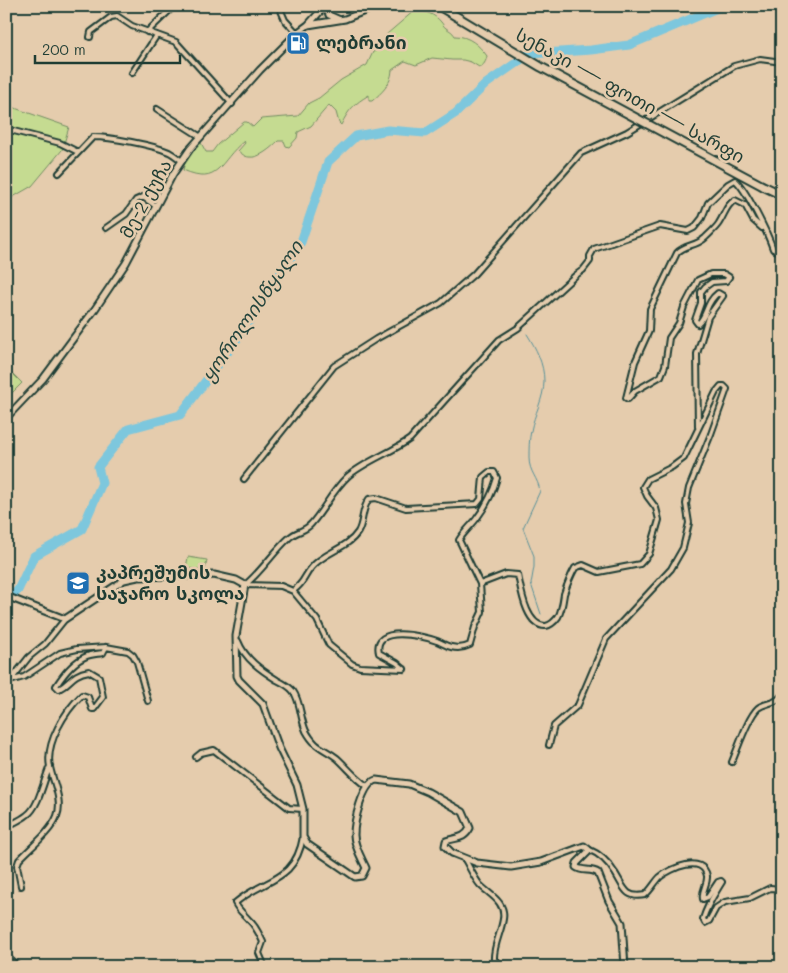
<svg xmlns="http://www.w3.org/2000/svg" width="788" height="973" viewBox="0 0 788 973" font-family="Mali,'Noto Sans Georgian',sans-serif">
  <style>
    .green { fill: #c5db91; stroke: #728c62 }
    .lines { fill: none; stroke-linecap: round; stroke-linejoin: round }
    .stream { stroke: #579099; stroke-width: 1 }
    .river { stroke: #7dc7dd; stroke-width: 9 }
    .minor-casing { stroke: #1f3d34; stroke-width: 8 }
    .tertiary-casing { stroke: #1f3d34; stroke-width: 9 }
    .trunk-casing { stroke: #1f3d34; stroke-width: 11 }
    .minor { stroke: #e5ccad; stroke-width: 4 }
    .tertiary { stroke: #e5ccad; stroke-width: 5 }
    .trunk { stroke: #e5ccad; stroke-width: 7 }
    .trunk-bridge-casing { stroke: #1f3d34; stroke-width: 11; stroke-linecap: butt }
    .trunk-bridge { stroke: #e5ccad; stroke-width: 7 }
    .labels { text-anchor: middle; stroke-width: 5; stroke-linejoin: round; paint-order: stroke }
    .poi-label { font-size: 18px; font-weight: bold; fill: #1f3d34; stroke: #e5ccad; text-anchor: start }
    .street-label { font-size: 18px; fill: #1f3d34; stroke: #e5ccad }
    .water-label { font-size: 19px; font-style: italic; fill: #24443c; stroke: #e5ccad }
  </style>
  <rect width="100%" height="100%" fill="#e5ccad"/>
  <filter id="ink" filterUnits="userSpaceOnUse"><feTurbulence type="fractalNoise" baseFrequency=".02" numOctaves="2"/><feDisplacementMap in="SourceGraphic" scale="10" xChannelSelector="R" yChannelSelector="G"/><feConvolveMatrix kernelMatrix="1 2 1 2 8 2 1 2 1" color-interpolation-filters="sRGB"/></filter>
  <g filter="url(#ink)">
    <!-- green -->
    <path class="green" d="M415,10C424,11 435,14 441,22C443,24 443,26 446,28C450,31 452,31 455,36C469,36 479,45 487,56C486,61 484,66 479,67L471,62L463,60H452L432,58L416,65L405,61L392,70C391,85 382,92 372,101H369V95C354,104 349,109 341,125L339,123L336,112L329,105L311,126L298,132L297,138L289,147L286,146L284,141H278C272,147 259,159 249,157C245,157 241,153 238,151L245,143L244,141C219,161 220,186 183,170L185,162L200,141L206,152H212L218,144L244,122H247L253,127L261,119L298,116L309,103L319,98L341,80L367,65L373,52L388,45L387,34Z
      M6,105L69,127L62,150L32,186L6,201Z
      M6,367L22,383L6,399Z
      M188,557L207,560L205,571L186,568Z"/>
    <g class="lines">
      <!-- stream -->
      <path class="stream" d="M527,334C536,348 544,364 544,381C544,399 534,414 531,431C529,439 529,449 529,458C529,472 538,478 540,491L523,528L534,556V567L531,584L541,614
        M6,414L40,377L74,333"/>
      <!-- river -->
      <path class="river" d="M6,602L18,590L34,556L82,529L102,483L98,467L128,429L180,415L233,345L301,242L328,162L356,136L388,130L425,133L456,113L486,84L529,54L591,50L629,45L717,8L728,6"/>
      <!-- minor casing -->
      <g class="minor-casing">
        <path id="minor" d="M279,6L285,20L297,33
          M147,32L174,6
          M90,37L91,32L111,17L117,16L132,26L176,42L232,104
          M132,73L157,35
          M157,109L201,137
          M6,129L60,143L78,152
          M59,173L93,137C110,137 153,145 169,152C173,154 178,158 182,161
          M106,228L126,214L136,200L143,197L156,206
          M698,427L697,354L708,317L723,296L718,293C705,303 708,315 698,324L695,320L701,303V292L705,287L712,282L726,281L729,277L724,274H711L698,280L684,307L679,323L669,338L665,366L661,376L635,391L628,399L626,398L635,362L649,331L650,309L677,253C685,244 695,247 705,238C710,233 716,228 719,223C725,214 726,205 735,200L745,205L753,220L762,228
          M244,479L334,366L376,339L441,303L474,274L581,153L627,132L734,66L760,59L782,62
          M480,584L506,574L518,575C521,589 526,627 546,626C551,625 555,621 558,617C562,610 563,601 564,594C567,585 570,577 575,568L583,565L599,572L640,564L649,554L659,520L656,508L647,496L643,487L648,479L672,467L684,458L716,392L721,386H724L727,389L711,434L689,488L686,504L689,523L683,548L671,569L606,639L578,705L554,726L549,745
          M245,585C262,571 274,551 290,537C297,531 306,531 312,523C325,508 333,490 347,477C365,461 391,453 410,439L499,340L518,328L576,275L583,270L590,261V256L594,249L660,226L688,231L694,228L702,218L708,203L728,184L735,180C746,189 768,234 773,249L782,253
          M245,585L281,586L293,591L317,620L329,645L352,664L360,667L404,669
          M293,591C306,581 303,577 312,567C324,552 347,549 358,532C364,522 361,510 369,499L376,498L406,508L477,504L481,499L483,477L489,472H494L497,478C493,492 486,506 477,518C472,525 464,532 459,540L480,584L482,612L475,627L470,645C464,648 459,649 451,647C446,646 442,643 437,641C423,636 372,624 379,653L397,663L404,669
          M238,641C245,659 261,670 277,680C283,683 289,686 293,691C301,702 300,718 306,731C316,749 323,747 337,758C348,768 354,777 367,786
          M10,681L24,677L60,653L77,649L106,647L128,651L133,655L137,662L148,701
          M6,686L29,657L45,644L65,619
          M196,757L201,753L214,750L289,808L303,809
          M732,762C738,748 748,717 758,708C766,702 775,705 782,695
          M6,827C13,823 21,820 27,815C39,807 44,779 50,766
          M588,849C600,854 609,863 615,873C624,887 625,899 645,895C651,890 655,882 660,877C671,868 703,854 707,876C708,884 701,891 703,899L708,897L718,882L721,881L722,882C714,895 707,905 703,919L705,923L709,921L716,908L725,902L750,898L770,888L782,889
          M464,858C469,866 474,878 480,885C490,895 506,902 503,919C501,933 493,946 494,960L506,967
          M21,886L17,866L19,860C30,848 51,832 57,816C63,801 53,782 50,767C45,743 65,711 82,695L88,697L92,709H94L103,697L99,677L89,671C71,674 71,683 59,689L56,686C63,675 74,661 87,656C92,654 98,654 103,653L106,647
          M6,956L19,967
          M265,967L259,953L263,942C259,934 256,926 249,920C244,914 239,911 235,903C264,878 295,883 303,837"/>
      </g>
      <!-- tertiary casing -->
      <g class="tertiary-casing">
        <path id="tertiary" d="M326,6L329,15L338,19
          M308,25L345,19L377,6
          M6,418L43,379L95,309L126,263L173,174L190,149L260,70L297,33L308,25L325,6
          M6,596L65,619L124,580L138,577L214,575L236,580L245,585L236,636L237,676L239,680L263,704L279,748L297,785L303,809V837L307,844L355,877L362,876L366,868C362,859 354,846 354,835C354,822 362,784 376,780L409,784L428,792L463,812L470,828C464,840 456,837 446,841L445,846L452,853L477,863L511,867L541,862L584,846L588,849V852L577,863L576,867C582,872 591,868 598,873L609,901L622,923L625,967"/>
      </g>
      <!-- trunk casing -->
      <g class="trunk-casing">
        <path id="trunk" d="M763,186L782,195"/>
      </g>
      <!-- minor -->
      <use href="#minor" class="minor"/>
      <!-- tertiary -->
      <use href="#tertiary" class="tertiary"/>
      <!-- trunk -->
      <use href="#trunk" class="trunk"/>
      <!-- trunk-bridge casing -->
      <g class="trunk-bridge-casing">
        <path id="trunk-bridge" d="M439,6L541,67L763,186"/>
      </g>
      <!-- trunk-bridge -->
      <use href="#trunk-bridge" class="trunk-bridge"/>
    </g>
  </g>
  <!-- icons -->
  <defs>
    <g id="fuel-square" transform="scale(1.25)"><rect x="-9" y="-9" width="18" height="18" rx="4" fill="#1f6fb2" stroke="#e5ccad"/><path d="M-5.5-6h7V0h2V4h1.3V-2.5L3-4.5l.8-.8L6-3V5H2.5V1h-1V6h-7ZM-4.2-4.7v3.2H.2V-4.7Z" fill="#fff"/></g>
    <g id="school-square" transform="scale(1.25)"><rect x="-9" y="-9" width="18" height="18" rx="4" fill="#1f6fb2" stroke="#e5ccad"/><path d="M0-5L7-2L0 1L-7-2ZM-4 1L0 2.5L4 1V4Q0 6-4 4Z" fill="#fff"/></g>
  </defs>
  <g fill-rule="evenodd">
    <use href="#fuel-square" x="298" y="43"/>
    <use href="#school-square" x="78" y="583"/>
  </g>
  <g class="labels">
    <!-- poi labels -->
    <g class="poi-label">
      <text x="316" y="49">ლებრანი</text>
      <text x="96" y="579">კაპრეშუმის<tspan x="96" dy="21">საჯარო სკოლა</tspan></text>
    </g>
    <!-- street labels -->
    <g class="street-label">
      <text transform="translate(630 96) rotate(29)" y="6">სენაკი — ფოთი — სარფი</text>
      <text transform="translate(146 199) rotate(-61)" y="6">მე-2 ქუჩა</text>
    </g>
    <!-- water labels -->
    <g class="water-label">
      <text transform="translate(252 311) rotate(-56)" y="7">ყოროლისწყალი</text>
    </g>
  </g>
  <!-- margin -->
  <rect width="788" height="973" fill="none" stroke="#e5ccad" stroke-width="25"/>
  <rect x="12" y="12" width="763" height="948" fill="none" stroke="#1f3d34" stroke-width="2" filter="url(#ink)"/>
  <!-- scale -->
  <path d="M35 55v8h145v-8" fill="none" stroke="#1f3d34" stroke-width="2.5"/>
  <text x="42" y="55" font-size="15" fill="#1f3d34" stroke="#e5ccad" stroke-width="4" paint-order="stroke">200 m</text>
</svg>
